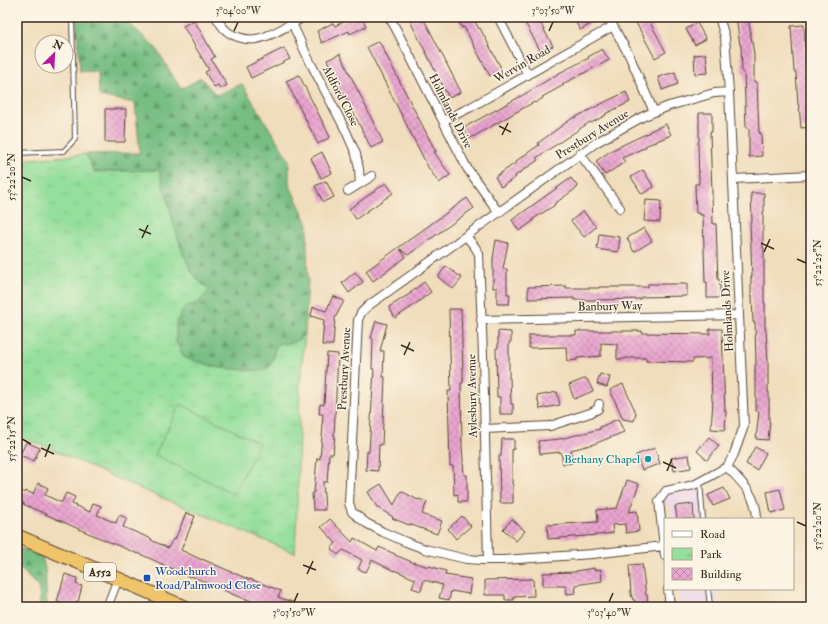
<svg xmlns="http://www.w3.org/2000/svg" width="828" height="624" viewBox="0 0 828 624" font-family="'IM FELL Double Pica',serif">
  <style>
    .built { fill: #ebd1eb }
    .forest { fill: url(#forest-firs); stroke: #597450 }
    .park { fill: url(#park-tufts); stroke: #68845c }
    .pitch { fill: #94df9b; stroke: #68845c }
    .building { fill: url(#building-cross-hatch) }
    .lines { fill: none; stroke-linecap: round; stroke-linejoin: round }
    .service-casing { stroke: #564536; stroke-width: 6 }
    .minor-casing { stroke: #564536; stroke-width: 10 }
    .trunk-casing { stroke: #564536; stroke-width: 15 }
    .service { stroke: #fff; stroke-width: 4 }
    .minor { stroke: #fff; stroke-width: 8 }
    .trunk { stroke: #f0c469; stroke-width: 13 }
    .ticks { fill: none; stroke: #3b2a1e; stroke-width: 1.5 }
    .culture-dot { fill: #0f9aa8; stroke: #fcf5e5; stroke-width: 1.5 }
    .transit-dot { fill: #1a4fb4; stroke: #fcf5e5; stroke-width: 1.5 }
    .labels { text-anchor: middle; stroke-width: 3; stroke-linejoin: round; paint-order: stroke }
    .shield { fill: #fcf5e5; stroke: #75675a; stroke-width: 1 }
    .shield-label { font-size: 11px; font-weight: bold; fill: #3b2a1e }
    .street-label { font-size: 12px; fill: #3b2a1e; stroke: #fcf5e5 }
    .culture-label { font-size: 12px; fill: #0d838f; stroke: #fcf5e5; text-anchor: end }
    .transit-label { font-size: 12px; fill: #164399; stroke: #fcf5e5; text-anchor: start }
    .neatline { fill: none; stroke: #3b2a1e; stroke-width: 1.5 }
    .ticks-label { font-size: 10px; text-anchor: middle; fill: #3b2a1e }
  </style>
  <defs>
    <pattern id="forest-firs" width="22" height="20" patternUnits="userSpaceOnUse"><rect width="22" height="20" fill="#77be83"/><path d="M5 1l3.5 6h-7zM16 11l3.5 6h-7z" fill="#639b6b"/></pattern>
    <pattern id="park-tufts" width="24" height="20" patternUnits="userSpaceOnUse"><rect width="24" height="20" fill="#94df9b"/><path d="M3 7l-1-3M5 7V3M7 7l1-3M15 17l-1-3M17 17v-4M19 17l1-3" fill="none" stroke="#80c085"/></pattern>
    <pattern id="building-cross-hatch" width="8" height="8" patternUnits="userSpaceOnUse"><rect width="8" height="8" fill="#eaa5d0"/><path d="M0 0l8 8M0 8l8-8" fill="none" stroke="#bf87a8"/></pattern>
  </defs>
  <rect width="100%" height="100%" fill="#fcf5e5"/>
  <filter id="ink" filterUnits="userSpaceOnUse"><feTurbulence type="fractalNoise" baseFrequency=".025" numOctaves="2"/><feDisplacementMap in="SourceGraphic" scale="8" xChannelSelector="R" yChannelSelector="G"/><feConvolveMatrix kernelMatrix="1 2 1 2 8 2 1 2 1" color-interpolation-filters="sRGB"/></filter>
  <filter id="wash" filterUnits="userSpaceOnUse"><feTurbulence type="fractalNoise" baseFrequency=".012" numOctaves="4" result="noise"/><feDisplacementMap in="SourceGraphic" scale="16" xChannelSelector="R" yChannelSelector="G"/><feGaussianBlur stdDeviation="0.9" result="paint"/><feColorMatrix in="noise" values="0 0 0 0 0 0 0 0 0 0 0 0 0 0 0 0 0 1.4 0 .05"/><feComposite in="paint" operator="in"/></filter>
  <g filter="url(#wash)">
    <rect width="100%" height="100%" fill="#f0ddbb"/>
    <!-- built -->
    <path class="built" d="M703,487L705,519H672L671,505H666L664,500L667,493Z
      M679,589H716L719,607H681Z"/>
    <!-- forest -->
    <path class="forest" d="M76,17H122L156,48L181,89L201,78L216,95L242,84L289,160V184L308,224L307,246L308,280L305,334L297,341L275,348L274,357L269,368L262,371L219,368L185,358L176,343V323L182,311L187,306L198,303L208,290L199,281L191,271L180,246L159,170L94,172L86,154L140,153L135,103L99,96L98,72L80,71Z
      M17,547L42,556L45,569L47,607H39L40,598L38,585L32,581L25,573L17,566Z"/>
    <!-- park -->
    <path class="park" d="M86,154L94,172L159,170L180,246L191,271L199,281L209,290L198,303L187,306L182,311L176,323V343L185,358L219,368L262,371L269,367L274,357L275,348L279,343C291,345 296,343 305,334L300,381L298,468V483L295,553L136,487L42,445L17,436V160L68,156Z"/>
    <!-- pitch -->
    <path class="pitch" d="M180,404L259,443L234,494L155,455Z"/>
    <g id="blocks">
      <!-- building -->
      <path class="building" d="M354,17H362L366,26L350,34L349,31L322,43L317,31L333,23L335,26Z
        M419,17H422L428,27L461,92L449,98L410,21Z
        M457,17H473L479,29L480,28L502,70L490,76L464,27L462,28Z
        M522,17H537L553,46L541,52Z
        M573,17H587L591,24L580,30Z
        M633,17H647L666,52L655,58Z
        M736,17H748L754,54V82H757L759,133H761L762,156L749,157V128H746L744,72H742L741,45H740Z
        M194,20L215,57L211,59L227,85L220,89L218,85L214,87L205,72L209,70L183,26Z
        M697,23L706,39L695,45L686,29Z
        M804,25L807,81H810L811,127L801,128L799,105H798L796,72H794L791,26Z
        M379,41L436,152H434L450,175L439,183L428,167L367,47Z
        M284,48L290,59L251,78L246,67Z
        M602,49L609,60L563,84L564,85L542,97L543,98L535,103L534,102L469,139L463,128L523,95L561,72L589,58L588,57Z
        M340,54L383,142L371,148L327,60Z
        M706,54L708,73L695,74L694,55Z
        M675,72L678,84L662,90L658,77Z
        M299,75L330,137L318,144L286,81Z
        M626,92L630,102L605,114L606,115L591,123L590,122L536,158L538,160L515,176L516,177L501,187L495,177L517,162L516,161L539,145L538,143L574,117V118L611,99Z
        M105,109H126L125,142H105Z
        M699,113H712V132H710L713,224H716L718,280H720V298H707V282H705L703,215H700V213H696L695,184H699L698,142H699Z
        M666,124L671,135L645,146L646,147L622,158L625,162L605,175L596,161L612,150L650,132V131Z
        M322,152L332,173L321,178L311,158Z
        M643,170L654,187L642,194L631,177Z
        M571,178L578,187L554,204L555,205L533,219V221L519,231L512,220Z
        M326,181L334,197L323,202L315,186Z
        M386,183L393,193L356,219L349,209Z
        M751,193H764V212H763V248H764V303H765V330H766L768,361V392H769V422H770L768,440L756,439L759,411H756V384H755V365H756L755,322H753L752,295L751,296V277H752L750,222H752Z
        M467,198L474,208L408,255L400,249L406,257L373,281L366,271Z
        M646,200L661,201L660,222L644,221Z
        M583,211L596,227L584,237L571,221Z
        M644,228L652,241L634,252L627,238Z
        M599,234L620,237L618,252L597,249Z
        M496,240L508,243L503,269H507V294H510L509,304H497V288H493V259Z
        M446,266L462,278L453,289L438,277Z
        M355,272L363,282L349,293L342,283Z
        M424,282L431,292L410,308L395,318L389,307L411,293H410Z
        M648,284H687V296L641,297V299L591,300H574V298L528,299V287L566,286V288H599V287H648Z
        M333,296L344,301L335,318L333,345H322L324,320L311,316L313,307L326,311Z
        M449,309H461L463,373V383H461L462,446L464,475H467V502H458V494L454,495L453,466H450L448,391H451Z
        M376,321L387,324L380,351H384L383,377H385L382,445H379L378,471L366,470L367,452H369L374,369H372L373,339L371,338Z
        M709,329H722L725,411H726L725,430L711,429L713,401H712L711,358L693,359V362L646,361V358H626V359H617V344L601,343V356L577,358V360L567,361L566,347L529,348V335H576V331H642V333L710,334Z
        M498,331L511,332V342H509V378H510L511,404H513V414H500V397H497L496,348H498Z
        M327,353L338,354L334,436H335L333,454H329L327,482H323L325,510H313L312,493L314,492L317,458L320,459L323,426H322L323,414H319L320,404L324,405Z
        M600,374L610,377L607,387L597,384Z
        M584,379H587L593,391L574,399L569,385Z
        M623,384L636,413L634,421L623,419L610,390Z
        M557,392L560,405L540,409L537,396Z
        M618,419L624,432L594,444L571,450L572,463L563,464L561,452L540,454L538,441L560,439L600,429V427Z
        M709,437L719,446L707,460L697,451Z
        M502,439H514V449H512V484H513V503H500L499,456H501Z
        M26,442L40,448L34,461L20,455Z
        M755,447L766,453L757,470L746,464Z
        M655,448L660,464L642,470L636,455Z
        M689,455L691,468L674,471L671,458Z
        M627,480L639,484L629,512L637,511L639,531L626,533L625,524L612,525L613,533L598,535L548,539L547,525L598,522L597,510L617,508Z
        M38,483L48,488L45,495L60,502H62L66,493L75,497L72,504L90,512L93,503L101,506L97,515L116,523L119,515L127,518L123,527L152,539L151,540L168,548L173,539L175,540L186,513L195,516L181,550L202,560V559L250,580V579L281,591L278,597L303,606V607H267L246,599V600L191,576L190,577L138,553V554L81,530L23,504L24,503L17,500L21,491L25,493L26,491L33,494Z
        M381,484L394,505L401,491L418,500L419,499L427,502L422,514L442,521L437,534L409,524V525L392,518L393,517L377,507L368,492Z
        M724,488L730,499L713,506L708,495Z
        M780,489L785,510L771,513L767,492Z
        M693,504L694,519H677L675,506Z
        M462,516L471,526L456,539L448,529Z
        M330,519L352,542L354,538L377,551L379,547L395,554V555L412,562L429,567V566L446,571L445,575L471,579L469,594L451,591L449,600L439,598L443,585L424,580L421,591L412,588L415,579L394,570V571L372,560L366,572L358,569L362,560L343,550L338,555L331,549L336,543L321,527Z
        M512,519L525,531L516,541L503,529Z
        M642,564L646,595H647L648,607H635V600H633L631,594L629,565Z
        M594,568V570L601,569L602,581L575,585L576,593L567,594L566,586H543V573L576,572V571Z
        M65,574L77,578L76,584L82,586L78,602L76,601L75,607L57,602Z
        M533,579L534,596L514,597V600H505V595H485V580Z"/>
    </g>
  </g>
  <g filter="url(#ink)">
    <use href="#blocks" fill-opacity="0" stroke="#564536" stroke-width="1"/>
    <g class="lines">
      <!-- service casing -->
      <g class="service-casing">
        <path id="service" d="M17,153L64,151L75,139L72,17
          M700,482L703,519
          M708,589L710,605"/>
      </g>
      <!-- minor casing -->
      <g class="minor-casing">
        <path id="minor" d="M216,17C222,27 226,33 238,37C244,39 250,40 256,39C271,37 290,24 304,17
          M389,17L395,27L467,168L499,213
          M498,17L528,75
          M608,17L629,55L654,112
          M292,23L308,58L346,131L356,154L359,169L360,183
          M443,121L471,107L613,26
          M580,154L620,208
          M733,179L811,175
          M348,191L372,176
          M466,236L475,247L479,254L483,356L488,560
          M481,320L739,315
          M485,429L550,426L590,413L598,409L599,404
          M727,467C742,482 757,496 757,519
          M664,546L592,554L503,560H482L466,559L425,549L406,542L383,532L366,523L352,512L349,503L358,320L361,313L368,306L597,142L644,116L669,106L714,93L729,92
          M665,556L659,501L666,491L694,485L727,467L734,454L744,426L729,92L725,37L719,17
          M668,589L670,607
          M107,607L118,579"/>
      </g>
      <!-- trunk casing -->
      <g class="trunk-casing">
        <path id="trunk" d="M17,536L184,607"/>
      </g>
      <!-- service -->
      <use href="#service" class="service"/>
      <!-- minor -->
      <use href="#minor" class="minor"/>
      <!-- trunk -->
      <use href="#trunk" class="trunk"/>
    </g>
  </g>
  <!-- ticks -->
  <path class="ticks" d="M234,31L238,22M549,31L553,22M499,126L511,132M502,135L508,123M22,177L31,181M139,229L151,234M142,238L148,225M761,243L774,249M764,252L770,239M797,259L806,263M401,345L414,351M404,355L410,342M22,439L31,444M41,448L54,454M45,457L50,444M663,462L676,468M667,471L672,459M797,522L806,526M303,565L316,570M307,574L313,561M294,602L298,593M609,602L613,593"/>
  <!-- markers -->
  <circle class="culture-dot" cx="648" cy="459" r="4"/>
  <rect class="transit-dot" x="143" y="574" width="8" height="8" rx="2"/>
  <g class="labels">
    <!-- shield labels -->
    <rect class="shield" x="84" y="563" width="32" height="18" rx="3"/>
    <g class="shield-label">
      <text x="100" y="576">A552</text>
    </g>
    <!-- street labels -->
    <g class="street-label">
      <text transform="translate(522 64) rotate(-30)" y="4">Wervin Road</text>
      <text transform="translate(341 96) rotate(63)" y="4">Aldford Close</text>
      <text transform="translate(451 111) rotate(63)" y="4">Holmlands Drive</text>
      <text transform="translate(592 134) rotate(-32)" y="4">Prestbury Avenue</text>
      <text transform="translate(610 306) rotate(-1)" y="4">Banbury Way</text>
      <text transform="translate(727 311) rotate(-93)" y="4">Holmlands Drive</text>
      <text transform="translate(344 369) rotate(-87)" y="4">Prestbury Avenue</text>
      <text transform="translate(472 396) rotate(-91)" y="4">Aylesbury Avenue</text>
    </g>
    <!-- culture labels -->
    <g class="culture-label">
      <text x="640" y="463">Bethany Chapel</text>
    </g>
    <!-- transit labels -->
    <g class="transit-label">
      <text x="155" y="575">Woodchurch<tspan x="155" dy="14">Road/Palmwood Close</tspan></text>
    </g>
  </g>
  <!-- margin -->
  <rect width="828" height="624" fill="none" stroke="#fcf5e5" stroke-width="44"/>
  <!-- legend -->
  <rect x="664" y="518" width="130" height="72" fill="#fcf5e5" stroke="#afa495"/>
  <rect x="672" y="531" width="20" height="6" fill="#ffffff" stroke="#afa495"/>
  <text x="700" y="538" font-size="12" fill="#3b2a1e">Road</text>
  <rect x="672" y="548" width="20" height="12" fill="url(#park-tufts)" stroke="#afa495"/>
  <text x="700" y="558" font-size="12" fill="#3b2a1e">Park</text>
  <rect x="672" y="568" width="20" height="12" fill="url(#building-cross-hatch)" stroke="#afa495"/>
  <text x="700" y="578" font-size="12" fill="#3b2a1e">Building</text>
  <!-- north arrow -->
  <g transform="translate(54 54) rotate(24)"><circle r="19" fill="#fcf5e5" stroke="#afa495"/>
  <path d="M0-3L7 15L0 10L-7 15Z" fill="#b5179e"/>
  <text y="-6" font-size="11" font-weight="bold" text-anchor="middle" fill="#3b2a1e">N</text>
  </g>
  <rect x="22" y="22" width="784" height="580" class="neatline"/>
  <g class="ticks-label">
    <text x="238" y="14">3°04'00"W</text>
    <text x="553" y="14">3°03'50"W</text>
    <text transform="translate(11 177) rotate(-90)" y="4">53°22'20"N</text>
    <text transform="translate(817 263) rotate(-90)" y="4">53°22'25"N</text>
    <text transform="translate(11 439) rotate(-90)" y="4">53°22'15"N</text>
    <text transform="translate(817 526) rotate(-90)" y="4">53°22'20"N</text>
    <text x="294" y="616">3°03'50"W</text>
    <text x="609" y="616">3°03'40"W</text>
  </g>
</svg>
